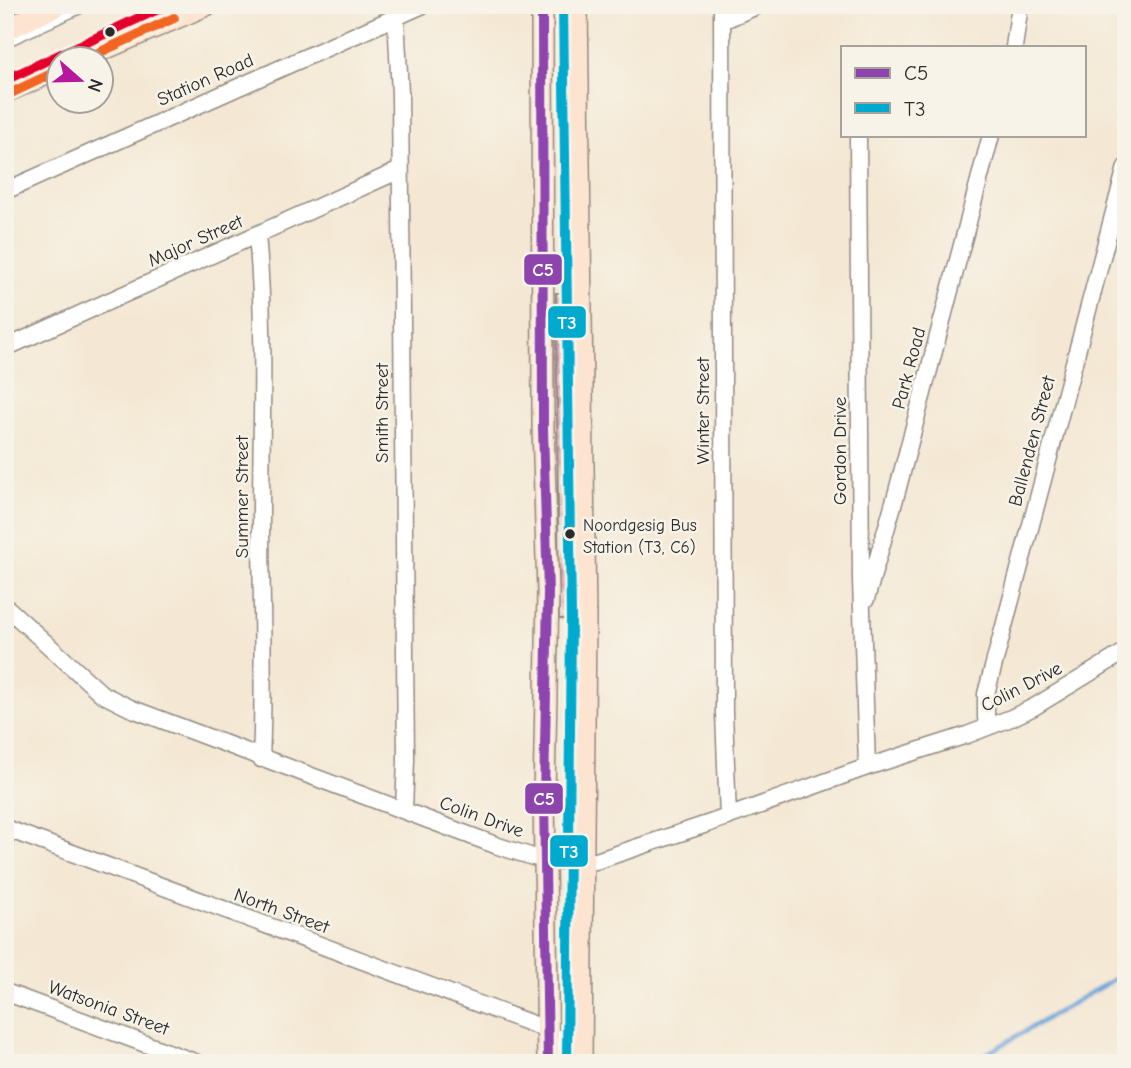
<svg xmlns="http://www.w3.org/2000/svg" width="1131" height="1068" viewBox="0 0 1131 1068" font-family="'Comic Neue',sans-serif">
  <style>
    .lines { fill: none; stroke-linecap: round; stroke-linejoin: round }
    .stream { stroke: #66a2d7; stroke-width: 4.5 }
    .building { fill: url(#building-cross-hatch) }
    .service-casing { stroke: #908a80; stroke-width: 11 }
    .minor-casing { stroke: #908a80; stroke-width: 19 }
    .secondary-casing { stroke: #908a80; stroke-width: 24 }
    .service { stroke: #fff; stroke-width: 8 }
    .minor { stroke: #fff; stroke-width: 16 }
    .secondary { stroke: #fde4d0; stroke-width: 21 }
    .bus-1-casing { stroke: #f7f3e8; stroke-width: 16 }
    .bus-2-casing { stroke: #f7f3e8; stroke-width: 16 }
    .bus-3-casing { stroke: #f7f3e8; stroke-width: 16 }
    .bus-4-casing { stroke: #f7f3e8; stroke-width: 16 }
    .bus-1 { stroke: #8e44ad; stroke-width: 10 }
    .bus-2 { stroke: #00a9ce; stroke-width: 10 }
    .bus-3 { stroke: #e4002b; stroke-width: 10 }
    .bus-4 { stroke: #f26522; stroke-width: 10 }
    .bus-dot { fill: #2b2b2b; stroke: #f7f3e8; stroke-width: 2.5 }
    .labels { text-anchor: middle; stroke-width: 5; stroke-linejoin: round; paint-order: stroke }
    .bus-label { font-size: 17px; fill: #2b2b2b; stroke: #f7f3e8; text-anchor: start }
    .street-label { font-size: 19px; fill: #2b2b2b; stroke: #f7f3e8 }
    .line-badge { stroke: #f7f3e8; stroke-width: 2.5 }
    .badge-label { font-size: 19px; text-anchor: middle; font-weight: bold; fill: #fff }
  </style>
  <defs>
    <pattern id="building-cross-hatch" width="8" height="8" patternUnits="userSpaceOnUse" patternTransform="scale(1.75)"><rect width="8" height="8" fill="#e5a9be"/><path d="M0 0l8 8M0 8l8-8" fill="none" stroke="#ba8a9b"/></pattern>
  </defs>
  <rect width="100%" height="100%" fill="#f7f3e8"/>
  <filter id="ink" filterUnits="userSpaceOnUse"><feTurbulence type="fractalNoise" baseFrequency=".0143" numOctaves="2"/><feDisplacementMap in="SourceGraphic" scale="14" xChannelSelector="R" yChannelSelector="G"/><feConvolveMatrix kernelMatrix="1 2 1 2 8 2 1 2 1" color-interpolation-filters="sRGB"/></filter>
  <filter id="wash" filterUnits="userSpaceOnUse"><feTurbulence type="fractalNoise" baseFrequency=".00686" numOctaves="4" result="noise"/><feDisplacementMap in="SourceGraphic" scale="28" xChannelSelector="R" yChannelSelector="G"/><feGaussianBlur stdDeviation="1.57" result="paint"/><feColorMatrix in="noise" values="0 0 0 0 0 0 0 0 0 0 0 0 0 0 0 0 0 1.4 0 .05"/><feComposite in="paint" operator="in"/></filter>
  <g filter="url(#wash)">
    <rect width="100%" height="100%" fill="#f4e8d4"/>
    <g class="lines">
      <!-- stream -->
      <path class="stream" d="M971,1063L1126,972"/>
    </g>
    <g id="blocks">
      <!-- building -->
      <path class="building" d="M556,293H573L578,619H559Z"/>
    </g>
  </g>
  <g filter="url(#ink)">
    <use href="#blocks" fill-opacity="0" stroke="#908a80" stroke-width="2"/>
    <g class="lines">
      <!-- service casing -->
      <g class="service-casing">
        <path id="service" d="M5,43L89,5
          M5,80L168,5
          M558,1034L559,1063
          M570,1063C565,995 570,927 570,859C571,789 566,719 575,650"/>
      </g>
      <!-- minor casing -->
      <g class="minor-casing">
        <path id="minor" d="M722,5L724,713L728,817
          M396,17L400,93L406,760L404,809
          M722,21L759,5
          M1014,47L1020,5
          M858,135L861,580L867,767
          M5,191L423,5
          M257,235C266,330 261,423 261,518C261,598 265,678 261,759
          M5,348L400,170
          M866,599L896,495L991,135
          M5,606L102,694L130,708L498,846L533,857L570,862L596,861L710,823L867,767L967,735L1011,718L1034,707L1126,651
          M989,726L986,718V694L1126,167
          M5,828L546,1029
          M5,992L197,1063"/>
      </g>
      <!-- secondary casing -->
      <g class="secondary-casing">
        <path id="secondary" d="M542,5L543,428L548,592L544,796L548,1063
          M577,5L585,618L581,1063
          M5,30L58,5
          M78,60L206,5
          M5,92L60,68"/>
      </g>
      <!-- service -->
      <use href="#service" class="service"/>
      <!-- minor -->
      <use href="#minor" class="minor"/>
      <!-- secondary -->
      <use href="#secondary" class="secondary"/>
      <!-- bus-1 casing -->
      <g class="bus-1-casing">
        <path id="bus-1" d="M542,5L543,428L548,592L544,796L548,1063"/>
      </g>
      <!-- bus-2 casing -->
      <g class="bus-2-casing">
        <path id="bus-2" d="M563,5L571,618L567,1063"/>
      </g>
      <!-- bus-3 casing -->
      <g class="bus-3-casing">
        <path id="bus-3" d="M5,80L167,5"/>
      </g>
      <!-- bus-4 casing -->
      <g class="bus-4-casing">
        <path id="bus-4" d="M83,60L174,18
          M11,93L60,70"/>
      </g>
      <!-- bus-1 -->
      <use href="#bus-1" class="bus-1"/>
      <!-- bus-2 -->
      <use href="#bus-2" class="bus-2"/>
      <!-- bus-3 -->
      <use href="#bus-3" class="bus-3"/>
      <!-- bus-4 -->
      <use href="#bus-4" class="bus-4"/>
    </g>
  </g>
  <!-- markers -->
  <g class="bus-dot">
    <circle cx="110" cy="32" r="6"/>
    <circle cx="570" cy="534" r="6"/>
  </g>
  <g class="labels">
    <!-- bus labels -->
    <g class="bus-label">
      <text x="583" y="531">Noordgesig Bus<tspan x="583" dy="22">Station (T3, C6)</tspan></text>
    </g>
    <!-- street labels -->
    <g class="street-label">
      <text transform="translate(205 79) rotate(-24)" y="7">Station Road</text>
      <text transform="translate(195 240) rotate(-24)" y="7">Major Street</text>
      <text transform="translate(908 368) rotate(-75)" y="7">Park Road</text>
      <text transform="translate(702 411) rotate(-90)" y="7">Winter Street</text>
      <text transform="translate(381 413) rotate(-90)" y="7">Smith Street</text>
      <text transform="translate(1031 441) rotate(-75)" y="7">Ballenden Street</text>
      <text transform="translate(839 451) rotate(-90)" y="7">Gordon Drive</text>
      <text transform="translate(241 497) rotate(-90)" y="7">Summer Street</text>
      <text transform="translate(1021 686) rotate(-27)" y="7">Colin Drive</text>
      <text transform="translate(482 816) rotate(20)" y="7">Colin Drive</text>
      <text transform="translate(282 910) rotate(20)" y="7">North Street</text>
      <text transform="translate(109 1007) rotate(20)" y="7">Watsonia Street</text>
    </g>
  </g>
  <g class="line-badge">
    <rect x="523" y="253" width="40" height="33" rx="7" fill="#8e44ad"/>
    <rect x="547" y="305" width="40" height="34" rx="7" fill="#00a9ce"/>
    <rect x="524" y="782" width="40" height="33" rx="7" fill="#8e44ad"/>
    <rect x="549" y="834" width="40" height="34" rx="7" fill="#00a9ce"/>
  </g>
  <g class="badge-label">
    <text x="543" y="276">C5</text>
    <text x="567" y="329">T3</text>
    <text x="544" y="805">C5</text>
    <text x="569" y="858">T3</text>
  </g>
  <!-- margin -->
  <rect width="1131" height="1068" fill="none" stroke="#f7f3e8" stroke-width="28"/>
  <!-- legend -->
  <rect x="841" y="46" width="245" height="91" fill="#f7f3e8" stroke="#a5a39c" stroke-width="2"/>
  <rect x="855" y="68" width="35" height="10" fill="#8e44ad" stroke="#a5a39c" stroke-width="2"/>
  <text x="904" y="80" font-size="21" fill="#2b2b2b">C5</text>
  <rect x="855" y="103" width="35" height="10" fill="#00a9ce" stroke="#a5a39c" stroke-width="2"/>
  <text x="904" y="116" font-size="21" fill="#2b2b2b">T3</text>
  <!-- north arrow -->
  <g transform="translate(80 80) rotate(110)"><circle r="33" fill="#f7f3e8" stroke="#a5a39c" stroke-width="2"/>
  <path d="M0-5L12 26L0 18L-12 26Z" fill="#b5179e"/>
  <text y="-10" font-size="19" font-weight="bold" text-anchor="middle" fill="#2b2b2b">N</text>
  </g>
</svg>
